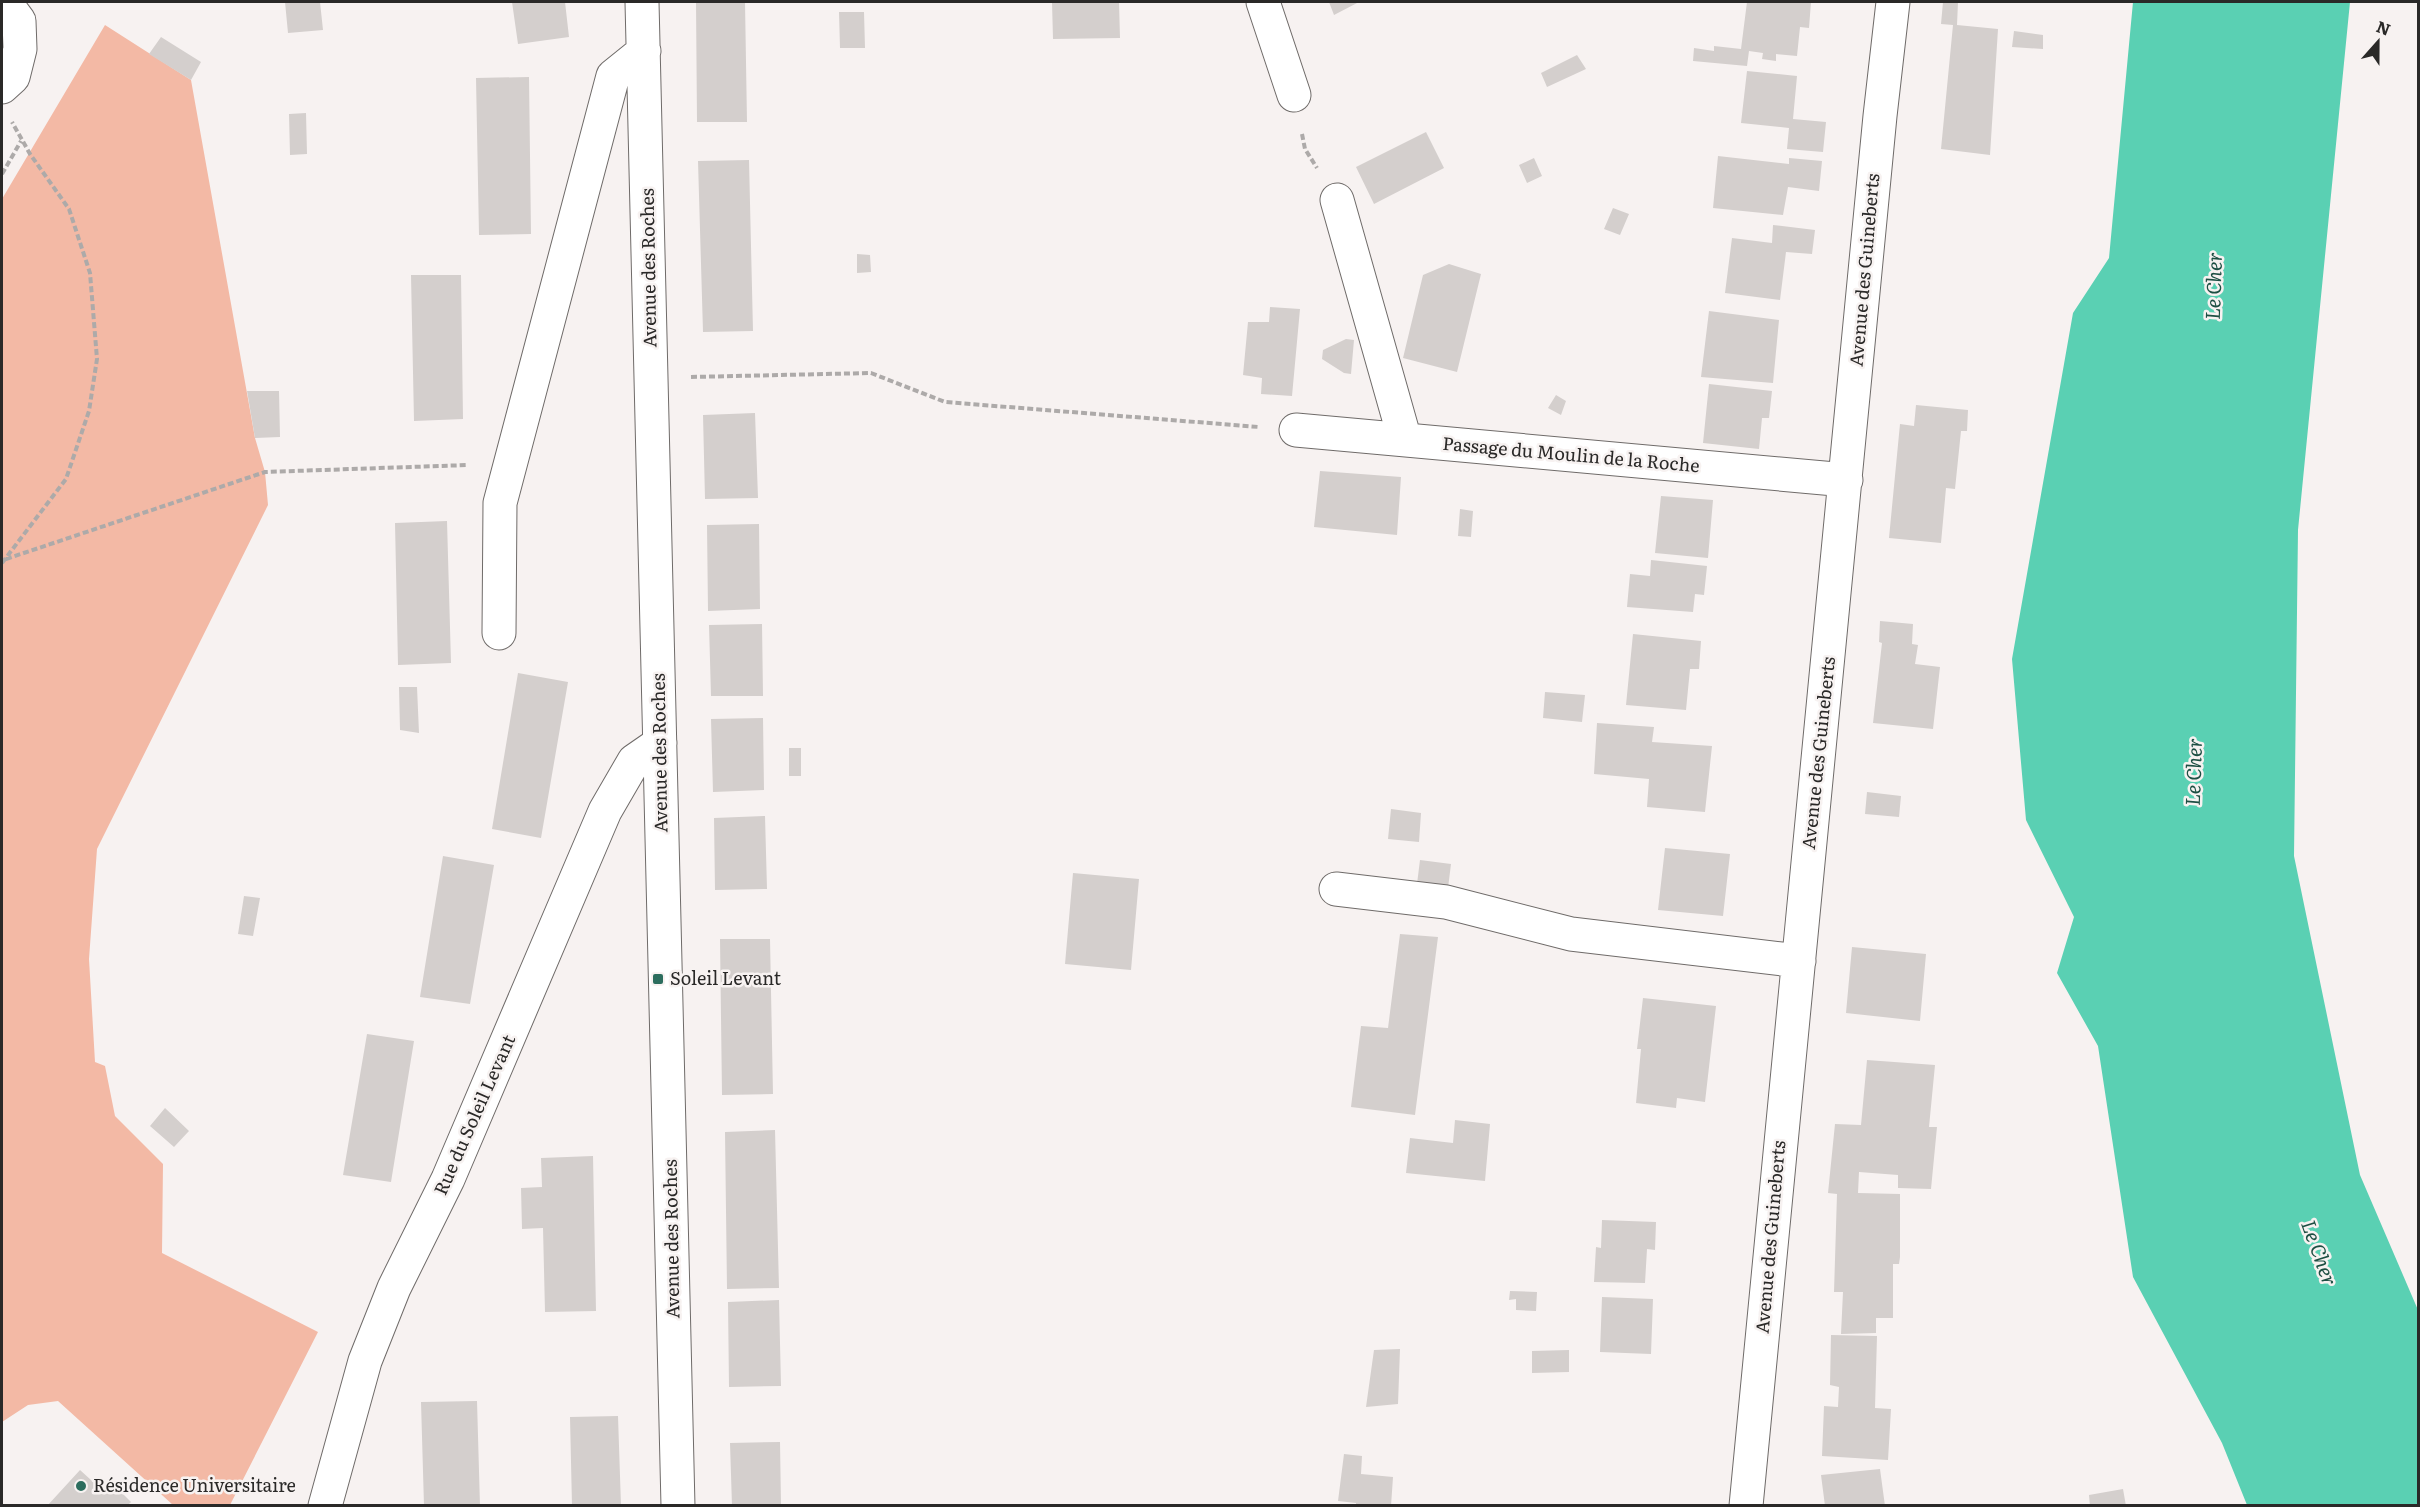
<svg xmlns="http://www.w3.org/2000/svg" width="2420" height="1507" viewBox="0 0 2420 1507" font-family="Literata,serif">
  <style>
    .green { fill: #f3b9a5 }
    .water { fill: #5ad0b3 }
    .building { fill: #d4cfcd }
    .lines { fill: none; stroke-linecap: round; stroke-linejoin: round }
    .minor-casing { stroke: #6f6b69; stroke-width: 35 }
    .path { stroke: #adaaa9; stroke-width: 4; stroke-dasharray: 6 3; stroke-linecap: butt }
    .minor { stroke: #fff; stroke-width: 33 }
    .poi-dot { fill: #2c6d5e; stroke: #f7f2f1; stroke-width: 2 }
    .labels { text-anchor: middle; stroke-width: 5; stroke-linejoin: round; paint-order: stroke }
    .street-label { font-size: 18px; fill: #2a2928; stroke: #f7f2f1 }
    .poi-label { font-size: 18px; fill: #2a2928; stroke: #f7f2f1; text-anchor: start }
    .water-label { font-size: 20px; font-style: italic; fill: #1d4f43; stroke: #f7f2f1 }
  </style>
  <rect width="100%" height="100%" fill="#f7f2f1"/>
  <!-- green -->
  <path class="green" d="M105,25L191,80L255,438L265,472L268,505L97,849L89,959L95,1062L105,1066L115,1116L163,1164L162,1253L318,1332L230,1505H173L58,1401L28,1405L2,1422V199Z"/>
  <!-- water -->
  <path class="water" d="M2133,2H2350L2298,530L2294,856L2360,1175L2418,1310V1505H2247L2222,1443L2133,1277L2098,1046L2057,973L2074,917L2026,820L2012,659L2073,313L2109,258Z"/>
  <!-- building -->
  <path class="building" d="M285,2H320L323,30L288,33Z
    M512,2H565L569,37L518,44Z
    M696,2H745L747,122H697Z
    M1052,2H1119L1120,38L1053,39Z
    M1329,2H1359L1334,15Z
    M1747,2H1811L1809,28L1800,27L1797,56L1776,54V61L1762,59L1763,53L1749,51L1747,66L1693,61L1694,48L1714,51V46L1741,49Z
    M1943,2H1958L1957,25L1998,29L1990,155L1941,149L1953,25L1941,24Z
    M839,12H864L865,48H840Z
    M2014,31L2043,35V49L2012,47Z
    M161,37L201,62L191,80L149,54Z
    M1577,55L1586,69L1547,87L1541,73Z
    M1747,71L1797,76L1793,119L1826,122L1823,152L1787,149L1789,128L1741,123Z
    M529,77L531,234L479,235L476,78Z
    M306,113L307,154L290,155L289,114Z
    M1426,132L1444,168L1374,204L1356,167Z
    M1718,156L1789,164V158L1822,161L1819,191L1788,187L1783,215L1713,208Z
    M1534,158L1542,176L1527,183L1519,165Z
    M749,160L753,331L703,332L698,161Z
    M1613,208L1629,214L1620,235L1604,229Z
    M1773,225L1815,230L1812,254L1786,252L1780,300L1725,293L1732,238L1772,243Z
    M857,254L870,255L871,272L857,273Z
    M1449,264L1481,274L1457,372L1403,358L1423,275Z
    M411,275H461L463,419L414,421Z
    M1270,307L1300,309L1292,396L1261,394L1262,378L1243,375L1248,322H1269Z
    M1709,311L1779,320L1773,383L1701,377Z
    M1346,339L1354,340L1351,374L1344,373L1322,359L1323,350Z
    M1709,384L1772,391L1769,418H1762L1759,449L1703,443Z
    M247,391H279L280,437L255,438Z
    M1556,395L1566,401L1561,415L1548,408Z
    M1916,405L1968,410L1967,431H1961L1955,489L1946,488L1941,543L1889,538L1900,424L1914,426Z
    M755,413L758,498L705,499L703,415Z
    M1320,471L1401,477L1397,535L1314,527Z
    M1661,496L1713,500L1708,558L1655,553Z
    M1460,509L1473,511L1471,537L1458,536Z
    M447,521L451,663L398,665L395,523Z
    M759,524L760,609L708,611L707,525Z
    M1651,560L1707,566L1704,595L1695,594L1693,612L1627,607L1630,574L1650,576Z
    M1880,621L1913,624L1912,644L1918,645L1915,664L1940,667L1933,729L1873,723L1882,643L1879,642Z
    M762,624L763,696H711L709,625Z
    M1633,634L1701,641L1699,669H1690L1686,710L1626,705Z
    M518,673L568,682L541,838L492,829Z
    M399,687H417L419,733L400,730Z
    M1545,692L1585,695L1582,722L1543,718Z
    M763,718L764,790L713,792L711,719Z
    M1597,723L1654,727L1652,742L1712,746L1705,812L1647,807L1649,779L1594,774Z
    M789,748H801V776H789Z
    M1867,792L1901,796L1899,817L1865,814Z
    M1391,809L1421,813L1419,842L1388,839Z
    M765,816L767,889L715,890L714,818Z
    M1665,848L1730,854L1723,916L1658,910Z
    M443,856L494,865L470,1004L420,997Z
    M1420,860L1451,864L1448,888L1417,884Z
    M1073,873L1139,879L1131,970L1065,964Z
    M244,896L260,898L253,936L238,934Z
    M1400,934L1438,937L1415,1115L1351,1107L1361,1026L1388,1028Z
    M720,939H770L773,1094L722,1095Z
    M1852,947L1926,954L1920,1021L1846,1013Z
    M1643,998L1716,1006L1705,1102L1677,1098L1676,1108L1636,1103L1641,1049H1637Z
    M367,1034L414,1041L391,1182L343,1175Z
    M1867,1060L1935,1065L1929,1127H1937L1931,1189L1898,1188V1175L1859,1172L1858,1193L1900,1194V1257L1899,1264H1893V1318H1876V1333L1841,1334L1843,1292H1834L1837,1194L1828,1193L1835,1124L1861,1125Z
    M165,1108L189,1131L174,1147L150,1126Z
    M1455,1120L1490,1124L1485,1181L1406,1173L1410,1138L1453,1143Z
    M775,1130L779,1288L727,1289L725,1132Z
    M593,1156L596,1311L545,1312L543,1228L522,1229L521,1188L542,1187L541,1158Z
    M1602,1220L1656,1222L1655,1250L1647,1249L1645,1283L1594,1282L1596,1247L1601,1248Z
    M1510,1291L1537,1292L1536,1311L1516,1310V1299L1509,1300Z
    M1602,1297L1653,1299L1651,1354L1600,1352Z
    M779,1300L781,1386L729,1387L728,1302Z
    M1831,1335L1877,1336L1875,1408L1891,1409L1888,1460L1822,1456L1824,1406L1838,1407L1839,1387L1830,1385Z
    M1400,1349L1398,1404L1366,1407L1374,1350Z
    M1569,1350V1372L1532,1373V1351Z
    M477,1401L480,1506H424L421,1402Z
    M618,1416L621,1506H572L570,1417Z
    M780,1442L781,1506H732L730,1443Z
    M1344,1454L1362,1456L1361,1474L1393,1477L1391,1506H1356V1503L1338,1501Z
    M1880,1469L1885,1506H1825L1821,1475Z
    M80,1470L102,1490L110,1481L131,1502L127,1506H47Z
    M2123,1489L2126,1506H2090L2089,1495Z"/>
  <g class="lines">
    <!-- minor casing -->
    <g class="minor-casing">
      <path id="minor" d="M642,2L678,1506
        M1263,2L1294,95
        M2,87L13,77L20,49L19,21L5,2
        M1337,200L1405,440
        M1296,430L1846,480
        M499,633L500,503L613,76L644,51
        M1336,889L1446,902L1571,934L1799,961
        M325,1506L365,1361L394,1288L448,1179L605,811L634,761L660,743
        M1746,1506L1880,116L1893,2"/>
    </g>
    <!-- path -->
    <path class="path" d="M1302,134L1305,149L1317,168
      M2,174L21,141
      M691,377L871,373L945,402L1259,427
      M6,559L265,472L468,465
      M2,563L66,479L89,411L97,359L90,273L69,209L30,154L12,122"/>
    <!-- minor -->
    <use href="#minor" class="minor"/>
  </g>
  <!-- markers -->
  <g class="poi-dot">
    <rect x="652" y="973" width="12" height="12" rx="3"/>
    <circle cx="81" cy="1486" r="6"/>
  </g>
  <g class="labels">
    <!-- street labels -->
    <g class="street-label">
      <text transform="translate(649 268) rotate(-91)" y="6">Avenue des Roches</text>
      <text transform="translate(1865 270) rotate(-85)" y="6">Avenue des Guineberts</text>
      <text transform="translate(1571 455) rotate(5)" y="6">Passage du Moulin de la Roche</text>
      <text transform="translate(660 753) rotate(-91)" y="6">Avenue des Roches</text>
      <text transform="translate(1819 753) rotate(-84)" y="6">Avenue des Guineberts</text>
      <text transform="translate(475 1115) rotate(-66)" y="6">Rue du Soleil Levant</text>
      <text transform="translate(1771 1237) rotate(-85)" y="6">Avenue des Guineberts</text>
      <text transform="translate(672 1239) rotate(-91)" y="6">Avenue des Roches</text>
    </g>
    <!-- poi labels -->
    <g class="poi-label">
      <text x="670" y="985">Soleil Levant</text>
      <text x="93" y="1492">Résidence Universitaire</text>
    </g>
    <!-- water labels -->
    <g class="water-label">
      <text transform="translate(2214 286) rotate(-88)" y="7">Le Cher</text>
      <text transform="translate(2194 772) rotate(-88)" y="7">Le Cher</text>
      <text transform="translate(2319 1253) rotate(70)" y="7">Le Cher</text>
    </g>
  </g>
  <!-- border -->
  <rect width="2420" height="1507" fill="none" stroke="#2a2928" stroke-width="6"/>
  <!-- north arrow -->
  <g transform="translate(2378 42) rotate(21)" stroke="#f7f2f1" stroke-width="4.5" paint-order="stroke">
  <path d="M0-4.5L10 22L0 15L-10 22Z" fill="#2a2928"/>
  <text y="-9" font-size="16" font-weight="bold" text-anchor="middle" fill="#2a2928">N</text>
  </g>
</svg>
